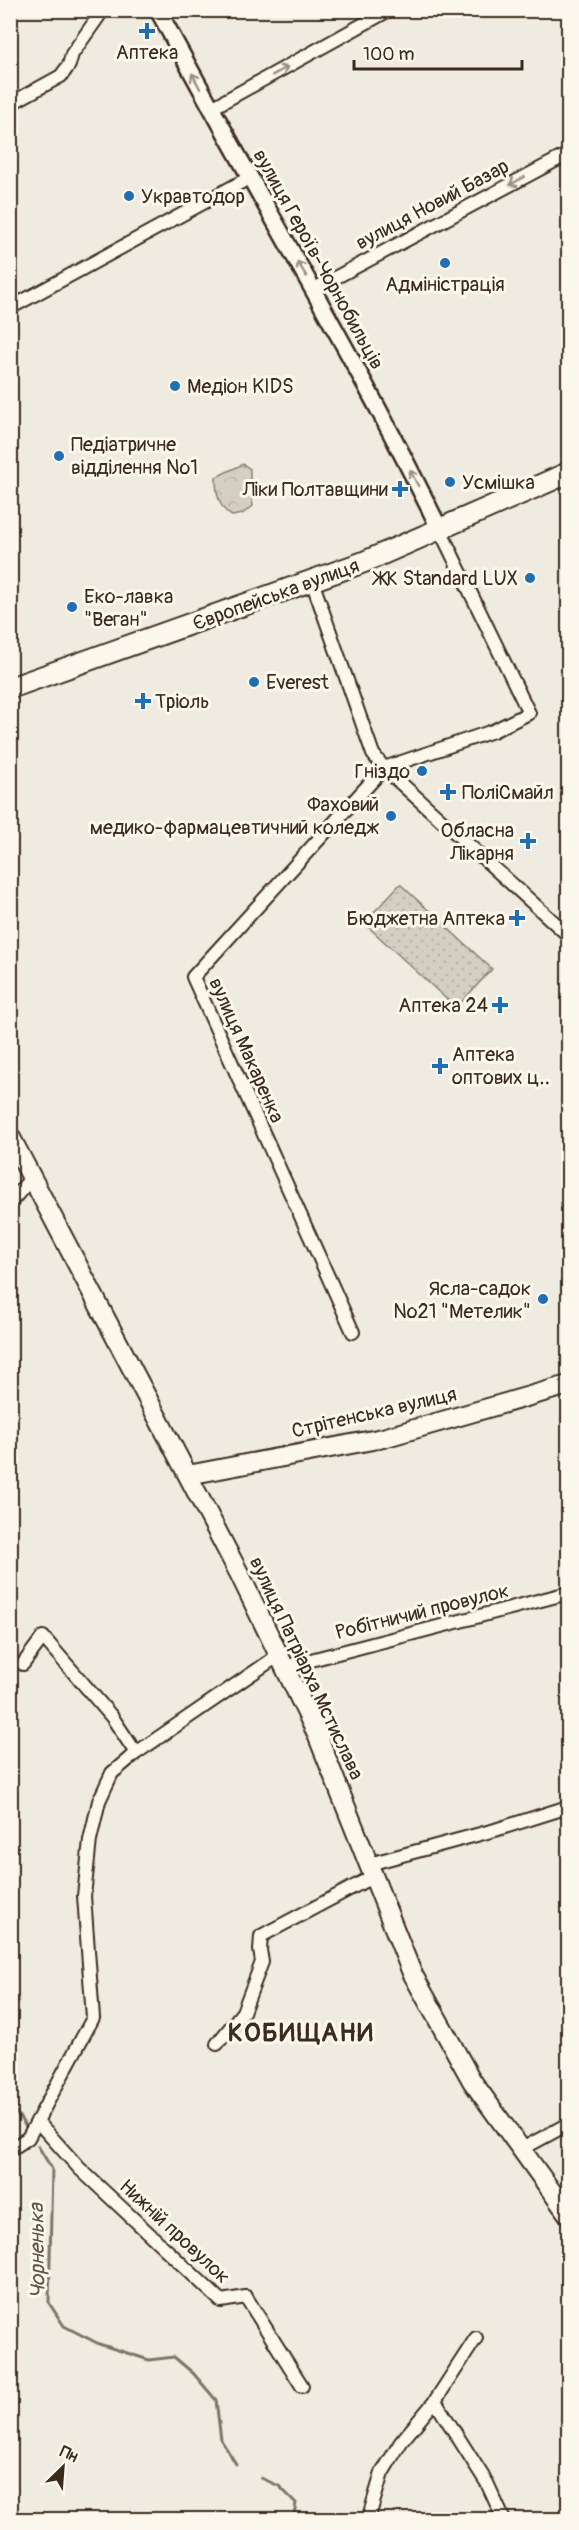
<svg xmlns="http://www.w3.org/2000/svg" width="579" height="2530" viewBox="0 0 579 2530" font-family="Pangolin,sans-serif">
  <style>
    .forest { fill: url(#forest-crowns); stroke: #887c70; stroke-width: 1.5 }
    .park { fill: url(#park-dots); stroke: #887c70; stroke-width: 1.5 }
    .lines { fill: none; stroke-linecap: round; stroke-linejoin: round }
    .stream { stroke: #7f7367; stroke-width: 3 }
    .minor-casing { stroke: #3b2a1e; stroke-width: 16 }
    .tertiary-casing { stroke: #3b2a1e; stroke-width: 20 }
    .secondary-casing { stroke: #3b2a1e; stroke-width: 22 }
    .primary-casing { stroke: #3b2a1e; stroke-width: 24 }
    .minor { stroke: #fbf7ec; stroke-width: 12 }
    .tertiary { stroke: #fbf7ec; stroke-width: 15 }
    .secondary { stroke: #fbf7ec; stroke-width: 18 }
    .primary { stroke: #fbf7ec; stroke-width: 20 }
    .oneway { stroke: #9b9085 }
    .poi-dot { fill: #1f6fb2; stroke: #fbf7ec; stroke-width: 2 }
    .labels { text-anchor: middle; stroke-width: 6; stroke-linejoin: round; paint-order: stroke }
    .poi-label { font-size: 20px; fill: #3b2a1e; stroke: #fbf7ec; text-anchor: start }
    .street-label { font-size: 20px; fill: #3b2a1e; stroke: #fbf7ec }
    .water-label { font-size: 21px; font-style: italic; fill: #635448; stroke: #fbf7ec }
    .district-label { font-size: 26px; font-weight: bold; letter-spacing: 1.5px; fill: #3b2a1e; stroke: #fbf7ec }
  </style>
  <defs>
    <pattern id="forest-crowns" width="20" height="18" patternUnits="userSpaceOnUse" patternTransform="scale(1.5)"><rect width="20" height="18" fill="#d5cec3"/><path d="M2 6a3 3 0 1 1 6 0M12 15a3 3 0 1 1 6 0" fill="none" stroke="#b8b1a7"/></pattern>
    <pattern id="park-dots" width="8" height="8" patternUnits="userSpaceOnUse" patternTransform="scale(1.5)"><rect width="8" height="8" fill="#d5cec3"/><path d="M2 2h.1M6 6h.1" fill="none" stroke="#b8b1a7" stroke-width="1.8" stroke-linecap="round"/></pattern>
  </defs>
  <rect width="100%" height="100%" fill="#f0ebe0"/>
  <filter id="ink" filterUnits="userSpaceOnUse"><feTurbulence type="fractalNoise" baseFrequency=".0167" numOctaves="2"/><feDisplacementMap in="SourceGraphic" scale="12" xChannelSelector="R" yChannelSelector="G"/><feConvolveMatrix kernelMatrix="1 2 1 2 8 2 1 2 1" color-interpolation-filters="sRGB"/></filter>
  <g filter="url(#ink)">
    <!-- forest -->
    <path class="forest" d="M243,464L250,469V489L253,506L242,514L232,516C218,508 216,492 216,477Z"/>
    <!-- park -->
    <path class="park" d="M400,884L492,969L456,1008L364,923Z"/>
    <g class="lines">
      <!-- stream -->
      <path class="stream" d="M10,2103L26,2127
        M38,2146L52,2169L49,2303L64,2326L99,2344L149,2360L174,2357L193,2373L216,2400L221,2440L236,2464
        M261,2478L279,2486L296,2503L293,2520"/>
      <!-- minor casing -->
      <g class="minor-casing">
        <path id="minor" d="M10,104L61,76L69,65L72,54L103,10
          M210,109L389,10
          M314,289L568,154
          M10,308L249,178
          M312,581L373,754L384,768L568,935
          M10,1203L32,1177
          M353,1332L193,977L384,768L493,731L529,713L440,530
          M23,1664L43,1637L112,1717L136,1753
          M284,1667L568,1593
          M369,1864L495,1830L568,1807
          M217,2044L243,2012L262,1962L260,1950L261,1936L374,1876
          M37,2121L79,2168L221,2301L246,2297L302,2386
          M522,2149L568,2124
          M10,2150L28,2138L93,2018L84,1896L90,1840L99,1801L112,1773L136,1753L279,1655
          M435,2401L487,2483L504,2520
          M368,2520L382,2473L401,2442L435,2401L476,2338"/>
      </g>
      <!-- tertiary casing -->
      <g class="tertiary-casing">
        <path id="tertiary" d="M158,10C251,185 354,353 440,530"/>
      </g>
      <!-- secondary casing -->
      <g class="secondary-casing">
        <path id="secondary" d="M10,1136L240,1575L316,1732L412,1973L472,2081L568,2214
          M188,1475L383,1438L568,1385"/>
      </g>
      <!-- primary casing -->
      <g class="primary-casing">
        <path id="primary" d="M10,688L364,562L568,473"/>
      </g>
      <!-- minor -->
      <use href="#minor" class="minor"/>
      <!-- tertiary -->
      <use href="#tertiary" class="tertiary"/>
      <!-- secondary -->
      <use href="#secondary" class="secondary"/>
      <!-- primary -->
      <use href="#primary" class="primary"/>
    </g>
    <!-- one-way arrows -->
    <defs><path id="oneway-shaft" d="M-6 0H5M1.5-3L5.5 0L1.5 3" fill="none" stroke-width="1.6" stroke-linecap="round" stroke-linejoin="round" transform="scale(1.5)"/></defs>
    <g class="oneway">
      <use href="#oneway-shaft" transform="translate(280 71) rotate(-29)"/>
      <use href="#oneway-shaft" transform="translate(196 81) rotate(-118)"/>
      <use href="#oneway-shaft" transform="translate(517 181) rotate(152)"/>
      <use href="#oneway-shaft" transform="translate(302 269) rotate(-121)"/>
      <use href="#oneway-shaft" transform="translate(414 478) rotate(-118)"/>
    </g>
  </g>
  <!-- markers -->
  <g class="poi-dot">
    <path d="M144 22h6v6h6v6h-6v6h-6v-6h-6v-6h6z"/>
    <circle cx="129" cy="196" r="6"/>
    <circle cx="445" cy="263" r="6"/>
    <circle cx="175" cy="386" r="6"/>
    <circle cx="59" cy="456" r="6"/>
    <circle cx="450" cy="482" r="6"/>
    <path d="M397 480h6v6h6v6h-6v6h-6v-6h-6v-6h6z"/>
    <circle cx="530" cy="578" r="6"/>
    <circle cx="72" cy="607" r="6"/>
    <circle cx="254" cy="682" r="6"/>
    <path d="M140 692h6v6h6v6h-6v6h-6v-6h-6v-6h6z"/>
    <circle cx="422" cy="771" r="6"/>
    <path d="M445 783h6v6h6v6h-6v6h-6v-6h-6v-6h6z"/>
    <circle cx="391" cy="816" r="6"/>
    <path d="M525 832h6v6h6v6h-6v6h-6v-6h-6v-6h6z"/>
    <path d="M514 909h6v6h6v6h-6v6h-6v-6h-6v-6h6z"/>
    <path d="M497 996h6v6h6v6h-6v6h-6v-6h-6v-6h6z"/>
    <path d="M437 1057h6v6h6v6h-6v6h-6v-6h-6v-6h6z"/>
    <circle cx="543" cy="1299" r="6"/>
  </g>
  <g class="labels">
    <!-- poi labels -->
    <g class="poi-label">
      <text x="147" y="59" text-anchor="middle">Аптека</text>
      <text x="141" y="203">Укравтодор</text>
      <text x="445" y="291" text-anchor="middle">Адміністрація</text>
      <text x="187" y="393">Медіон KIDS</text>
      <text x="71" y="451">Педіатричне<tspan x="71" dy="23">відділення №1</tspan></text>
      <text x="462" y="489">Усмішка</text>
      <text x="388" y="496" text-anchor="end">Ліки Полтавщини</text>
      <text x="518" y="585" text-anchor="end">ЖК Standard LUX</text>
      <text x="84" y="603">Еко-лавка<tspan x="84" dy="23">"Веган"</tspan></text>
      <text x="266" y="689">Everest</text>
      <text x="155" y="708">Тріоль</text>
      <text x="410" y="778" text-anchor="end">Гніздо</text>
      <text x="462" y="799">ПоліСмайл</text>
      <text x="379" y="811" text-anchor="end">Фаховий<tspan x="379" dy="23">медико-фармацевтичний коледж</tspan></text>
      <text x="514" y="837" text-anchor="end">Обласна<tspan x="514" dy="23">Лікарня</tspan></text>
      <text x="505" y="925" text-anchor="end">Бюджетна Аптека</text>
      <text x="488" y="1012" text-anchor="end">Аптека 24</text>
      <text x="452" y="1061">Аптека<tspan x="452" dy="23">оптових ц‥</tspan></text>
      <text x="531" y="1295" text-anchor="end">Ясла-садок<tspan x="531" dy="23">№21 "Метелик"</tspan></text>
    </g>
    <!-- street labels -->
    <g class="street-label">
      <text transform="translate(432 204) rotate(-28)" y="7">вулиця Новий Базар</text>
      <text transform="translate(319 259) rotate(61)" y="7">вулиця Героїв-Чорнобильців</text>
      <text transform="translate(276 594) rotate(-20)" y="7">Європейська вулиця</text>
      <text transform="translate(247 1050) rotate(66)" y="7">вулиця Макаренка</text>
      <text transform="translate(374 1412) rotate(-13)" y="7">Стрітенська вулиця</text>
      <text transform="translate(422 1611) rotate(-14)" y="7">Робітничий провулок</text>
      <text transform="translate(307 1668) rotate(65)" y="7">вулиця Патріарха Мстислава</text>
      <text transform="translate(175 2231) rotate(43)" y="7">Нижній провулок</text>
    </g>
    <!-- water labels -->
    <g class="water-label">
      <text transform="translate(37 2251) rotate(-91)" y="7">Чорненька</text>
    </g>
    <!-- district labels -->
    <g class="district-label">
      <text x="301" y="2041">КОБИЩАНИ</text>
    </g>
  </g>
  <!-- margin -->
  <rect width="579" height="2530" fill="none" stroke="#fbf7ec" stroke-width="36"/>
  <rect x="18" y="18" width="543" height="2494" fill="none" stroke="#3b2a1e" stroke-width="2" filter="url(#ink)"/>
  <!-- north arrow -->
  <g transform="translate(63 2467) rotate(25)" stroke="#fbf7ec" stroke-width="4.5" paint-order="stroke">
  <path d="M0-4.5L10 22L0 15L-10 22Z" fill="#3b2a1e"/>
  <text y="-9" font-size="16" font-weight="bold" text-anchor="middle" fill="#3b2a1e">Пн</text>
  </g>
  <!-- scale -->
  <path d="M354 60v9h168v-9" fill="none" stroke="#3b2a1e" stroke-width="3"/>
  <text x="363" y="60" font-size="18" fill="#3b2a1e" stroke="#fbf7ec" stroke-width="4.5" paint-order="stroke">100 m</text>
</svg>
